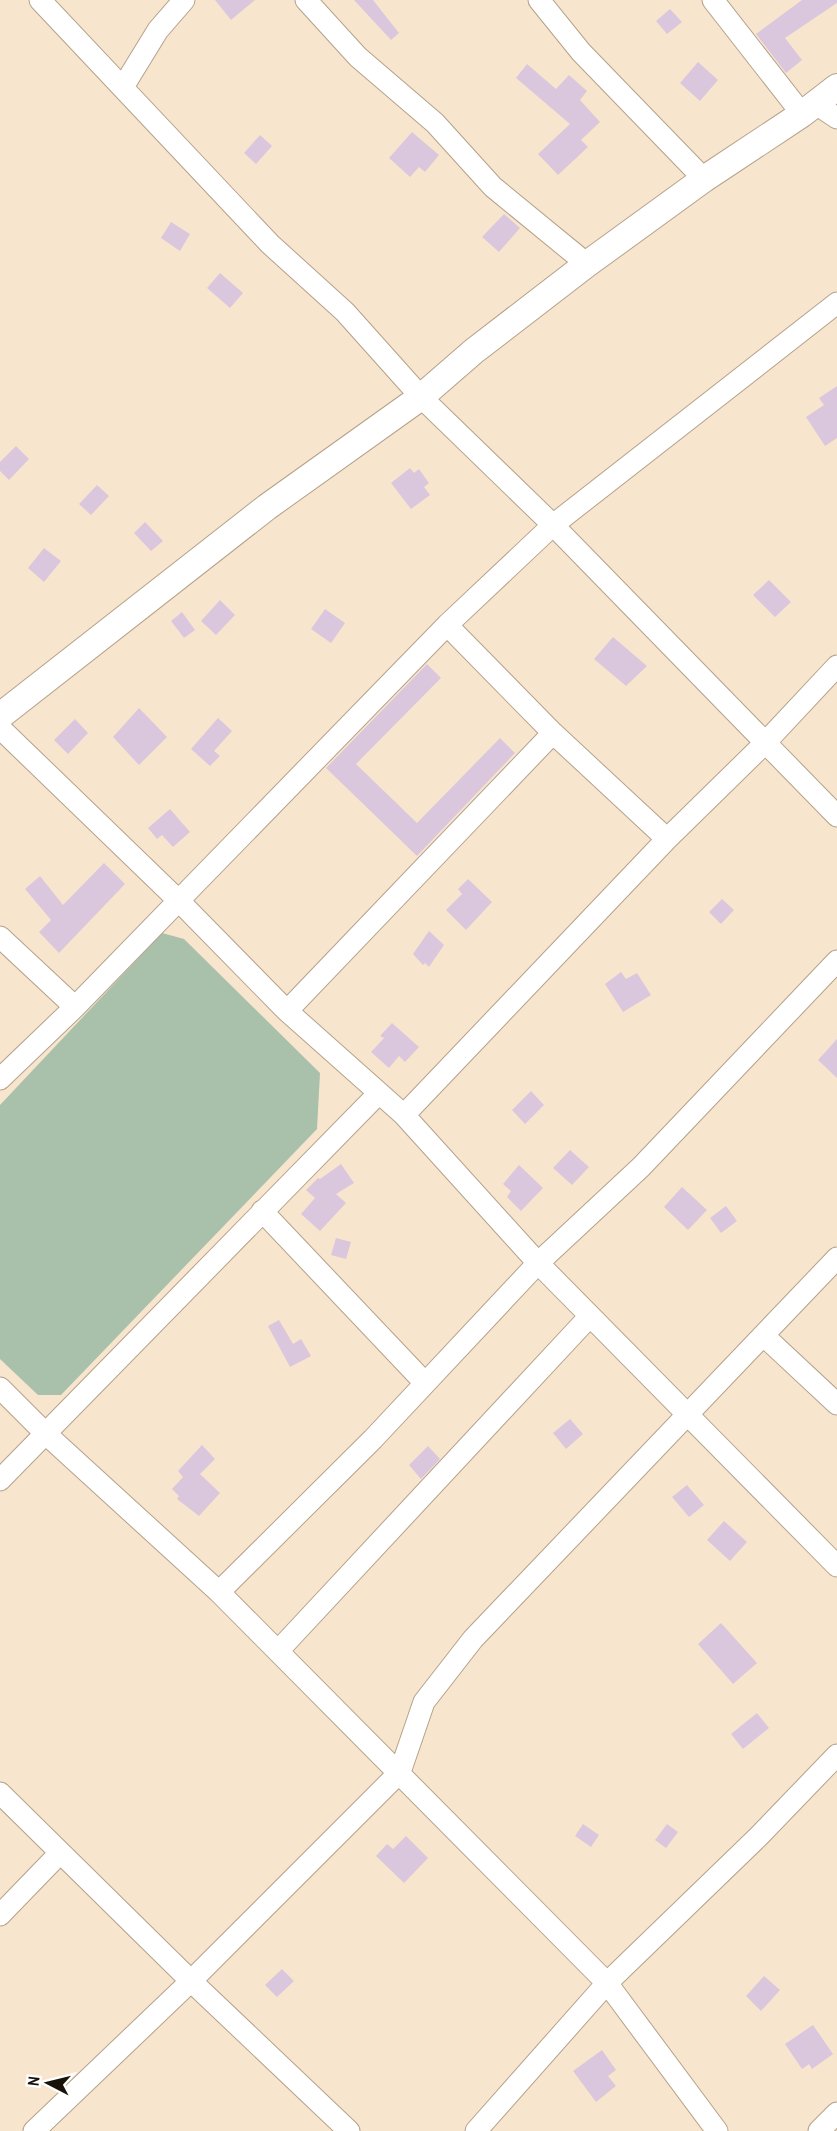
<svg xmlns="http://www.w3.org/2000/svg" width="837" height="2131" viewBox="0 0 837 2131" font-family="'Archivo Narrow',sans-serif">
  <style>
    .green { fill: #a9c0aa }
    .building { fill: #dbc7dd }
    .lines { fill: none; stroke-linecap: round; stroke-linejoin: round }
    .minor-casing { stroke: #b4a28b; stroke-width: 23 }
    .tertiary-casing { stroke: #b4a28b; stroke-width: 28 }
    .minor { stroke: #fff; stroke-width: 21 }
    .tertiary { stroke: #fff; stroke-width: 26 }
  </style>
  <rect width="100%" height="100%" fill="#f8e5cd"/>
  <!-- green -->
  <path class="green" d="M162,933L184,939L320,1073L317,1129L61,1395H38L0,1359V1105Z"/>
  <!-- building -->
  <path class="building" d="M215,0H255L231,20Z
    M354,0H373L399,33L391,40Z
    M802,0H837V3L785,38L802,60L786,73L756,34Z
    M670,9L682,22L667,34L656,21Z
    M698,62L718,80L700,101L680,83Z
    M527,64L556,89L569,75L587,91L580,100L600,122L581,140L588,147L558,175L538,154L570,124L516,78Z
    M412,132L439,155L425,172L419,167L410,177L389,158Z
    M260,135L272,146L256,164L244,153Z
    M504,214L520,228L499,252L482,237Z
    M171,222L190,234L180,251L161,238Z
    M220,273L243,293L230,308L207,288Z
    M837,386V438L825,446L806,417L824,405L819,398Z
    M16,446L29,459L9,480L0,471V462Z
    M410,468L414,473L419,469L429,483L424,487L430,495L411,509L391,483Z
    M97,485L109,496L91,515L79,504Z
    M145,522L163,541L151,551L134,533Z
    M44,548L61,561L44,582L28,568Z
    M769,580L791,602L775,617L753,595Z
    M220,600L235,615L216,635L201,621Z
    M325,609L345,623L331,643L311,629Z
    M182,612L195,630L184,638L171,621Z
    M613,637L647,666L626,686L594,659Z
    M427,664L441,678L356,764L417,823L500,738L515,753L417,856L326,768Z
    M139,708L167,737L139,765L113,737Z
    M218,718L232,731L214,751L220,756L210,766L191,749Z
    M75,719L88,733L68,754L54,740Z
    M170,809L190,832L173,847L162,835L157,839L148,828Z
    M104,863L125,884L59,953L39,932L51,920L25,889L40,876L63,905Z
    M468,879L492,902L466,930L446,910L462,894L458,889Z
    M722,899L734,910L721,924L709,912Z
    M429,931L444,945L429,967L425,963L423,965L413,954Z
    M621,972L626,979L637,973L651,995L623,1012L605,984Z
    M392,1023L419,1047L405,1062L399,1056L389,1068L371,1052L384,1038L380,1036Z
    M837,1039V1078L818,1060Z
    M531,1091L544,1105L525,1124L512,1110Z
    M570,1150L589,1167L572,1185L553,1168Z
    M341,1164L354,1183L336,1194L346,1203L320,1231L301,1214L315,1198L306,1190L318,1178L320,1179Z
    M519,1165L543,1188L521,1211L507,1197L511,1191L503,1184Z
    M682,1187L707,1210L688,1230L664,1207Z
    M726,1206L737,1221L721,1233L710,1218Z
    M336,1238L351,1242L346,1259L331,1255Z
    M279,1320L293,1344L301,1339L311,1356L290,1367L268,1326Z
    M570,1419L583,1434L566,1449L553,1433Z
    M202,1445L215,1459L200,1474L220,1493L199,1516L177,1499L179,1496L172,1489L183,1477L178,1471Z
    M428,1446L440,1459L421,1479L409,1465Z
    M687,1485L704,1505L689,1517L672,1497Z
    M724,1521L747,1542L730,1561L707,1540Z
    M721,1623L757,1663L733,1684L698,1644Z
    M757,1713L769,1728L743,1749L731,1734Z
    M583,1824L599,1835L591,1847L575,1836Z
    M667,1824L678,1832L666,1848L655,1840Z
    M406,1836L428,1858L404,1883L376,1856L387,1844L393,1849Z
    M282,1969L294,1981L277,1997L265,1985Z
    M764,1976L780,1990L761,2011L746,1996Z
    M813,2025L833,2054L812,2069L809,2064L802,2069L785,2044Z
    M602,2050L616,2070L608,2076L616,2086L596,2102L573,2071Z"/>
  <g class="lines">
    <!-- minor casing -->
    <g class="minor-casing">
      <path id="minor" d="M40,0L270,244L345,312L421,397L553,525L837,816
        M306,0L358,57L435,123L493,187L587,264
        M539,0L581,52L704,179
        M713,0L802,114
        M123,87L158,30L184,0
        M816,104L837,118
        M447,625L553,733L667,839
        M0,728L179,901L287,1011L404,1115L538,1263L837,1566
        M0,937L75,1007
        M287,1011L553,733
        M0,1079L75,1007L447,625L553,525L837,303
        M404,1115L667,839L764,744L837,666
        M262,1211L425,1383
        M764,1336L837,1404
        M0,1388L46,1434L219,1592L607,1983L717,2131
        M0,1480L378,1094
        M219,1592L373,1439L538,1263L641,1167L837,961
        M278,1651L590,1316
        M0,1793L191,1981L349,2131
        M0,1915L60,1853
        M34,2131L191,1981L400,1772L424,1702L473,1639L837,1258
        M476,2131L607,1983L759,1836L837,1755
        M819,2131L837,2113"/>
    </g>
    <!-- tertiary casing -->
    <g class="tertiary-casing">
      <path id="tertiary" d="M0,716L267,507L421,397L474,351L587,264L704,179L802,114L837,87"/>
    </g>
    <!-- minor -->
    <use href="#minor" class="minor"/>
    <!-- tertiary -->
    <use href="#tertiary" class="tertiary"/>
  </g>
  <!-- north arrow -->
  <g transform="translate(48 2083) rotate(277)" stroke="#ffffff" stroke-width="4.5" paint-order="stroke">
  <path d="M0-4.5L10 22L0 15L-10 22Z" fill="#18120a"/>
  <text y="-9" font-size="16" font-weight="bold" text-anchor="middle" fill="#18120a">N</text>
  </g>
</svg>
